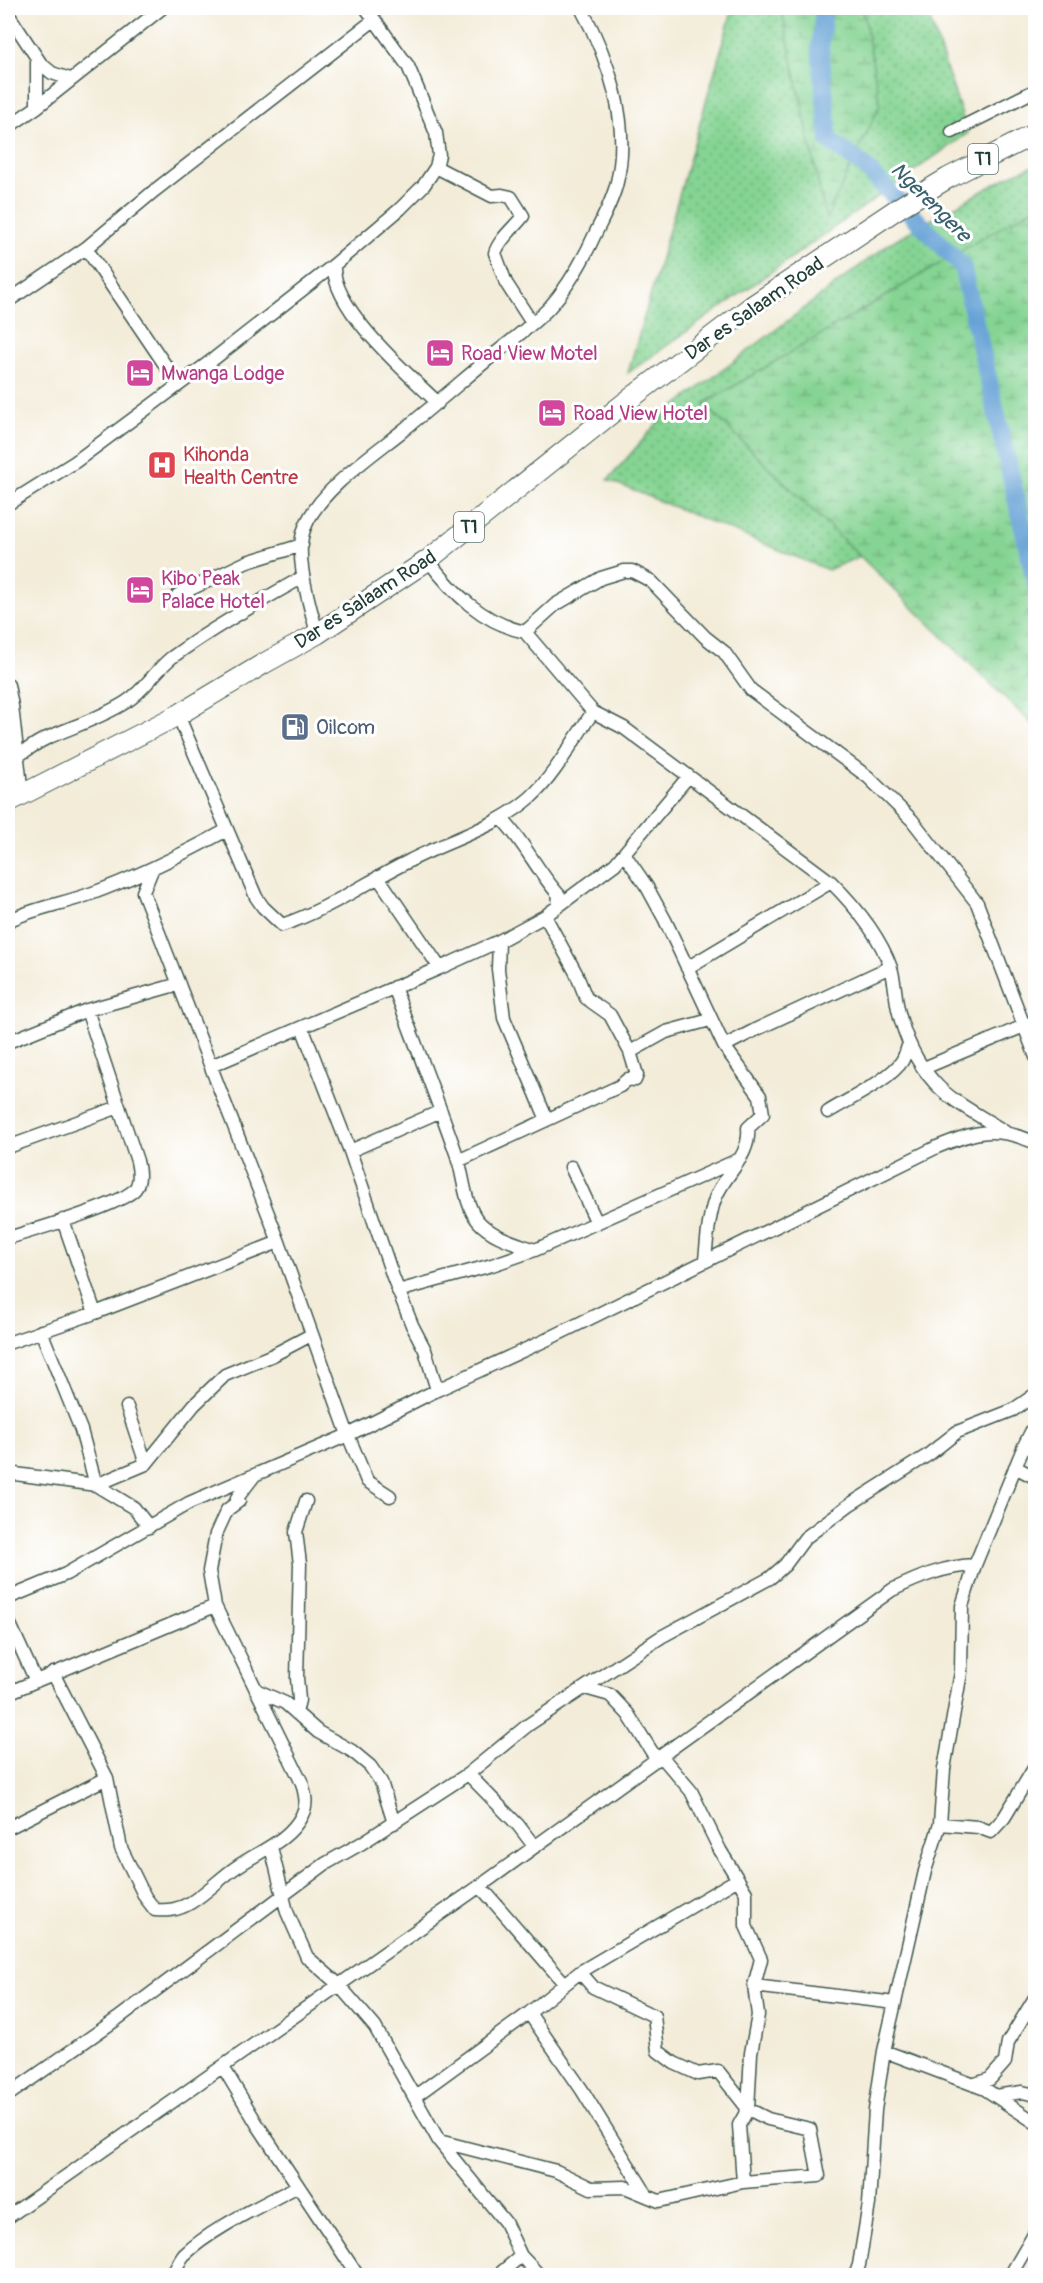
<svg xmlns="http://www.w3.org/2000/svg" width="1043" height="2283" viewBox="0 0 1043 2283" font-family="Pangolin,sans-serif">
  <style>
    .grass { fill: url(#grass-dots); stroke: #528864; stroke-width: 1.5 }
    .wetland { fill: url(#wetland-marsh); stroke: #528864; stroke-width: 1.5 }
    .lines { fill: none; stroke-linecap: round; stroke-linejoin: round }
    .river { stroke: #66a2d6; stroke-width: 18 }
    .minor-casing { stroke: #3f574d; stroke-width: 15 }
    .trunk-casing { stroke: #3f574d; stroke-width: 22 }
    .minor { stroke: #fff; stroke-width: 12 }
    .trunk { stroke: #fff; stroke-width: 20 }
    .labels { text-anchor: middle; stroke-width: 6; stroke-linejoin: round; paint-order: stroke }
    .shield { fill: #fff; stroke: #627771; stroke-width: 1.5 }
    .shield-label { font-size: 18px; font-weight: bold; fill: #1f3d34 }
    .street-label { font-size: 20px; fill: #1f3d34; stroke: #fff }
    .hotel-label { font-size: 20px; fill: #b23c85; stroke: #fff; text-anchor: start }
    .health-label { font-size: 20px; fill: #be3a42; stroke: #fff; text-anchor: start }
    .service-label { font-size: 20px; fill: #4e5e75; stroke: #fff; text-anchor: start }
    .water-label { font-size: 21px; font-style: italic; fill: #38606d; stroke: #fff }
  </style>
  <defs>
    <pattern id="grass-dots" width="8" height="8" patternUnits="userSpaceOnUse" patternTransform="scale(1.5)"><rect width="8" height="8" fill="#85d493"/><path d="M2 2h.1M6 6h.1" fill="none" stroke="#6cad79" stroke-width="1.8" stroke-linecap="round"/></pattern>
    <pattern id="wetland-marsh" width="20" height="14" patternUnits="userSpaceOnUse" patternTransform="scale(1.5)"><rect width="20" height="14" fill="#85d493"/><path d="M1 5h8M5 5V1M11 12h8M15 12V8" fill="none" stroke="#6cad79"/></pattern>
  </defs>
  <rect width="100%" height="100%" fill="#fff"/>
  <filter id="ink" filterUnits="userSpaceOnUse"><feTurbulence type="fractalNoise" baseFrequency=".0167" numOctaves="2"/><feDisplacementMap in="SourceGraphic" scale="12" xChannelSelector="R" yChannelSelector="G"/><feConvolveMatrix kernelMatrix="1 2 1 2 8 2 1 2 1" color-interpolation-filters="sRGB"/></filter>
  <filter id="wash" filterUnits="userSpaceOnUse"><feTurbulence type="fractalNoise" baseFrequency=".008" numOctaves="4" result="noise"/><feDisplacementMap in="SourceGraphic" scale="24" xChannelSelector="R" yChannelSelector="G"/><feGaussianBlur stdDeviation="1.35" result="paint"/><feColorMatrix in="noise" values="0 0 0 0 0 0 0 0 0 0 0 0 0 0 0 0 0 1.4 0 .05"/><feComposite in="paint" operator="in"/></filter>
  <g filter="url(#wash)">
    <rect width="100%" height="100%" fill="#f3ecd9"/>
    <!-- grass -->
    <path class="grass" d="M733,8H926L968,133L628,373Z
      M1035,165V482L828,570L608,480L666,413L893,241L1011,175Z"/>
    <!-- wetland -->
    <path class="wetland" d="M781,8H863L880,105L826,219Z
      M1035,207V727L704,404Z"/>
    <g class="lines">
      <!-- river -->
      <path class="river" d="M824,8L820,48L829,141L862,164L962,266L1036,584"/>
    </g>
  </g>
  <g filter="url(#ink)">
    <g class="lines">
      <!-- minor casing -->
      <g class="minor-casing">
        <path id="minor" d="M8,14L41,64L52,73L70,79
          M37,60V107
          M8,127L37,107L162,8
          M952,132L1036,90
          M436,167L492,196L502,195L511,197L523,216C515,227 499,239 495,253L506,283L532,323
          M86,248L178,384
          M334,265C331,308 408,374 438,403
          M8,301L86,248L154,191L374,20
          M8,504L75,462L215,358L334,265L400,209L424,185L436,167L439,155L436,133L408,66L366,8
          M428,560C453,593 483,623 525,632L593,712L624,728L831,882C854,905 880,936 891,968C895,981 895,995 898,1009C904,1035 916,1062 934,1082C951,1102 983,1117 1005,1132
          M178,595L247,562L302,545
          M525,632L555,605L601,578L624,571H632L651,581L705,637L724,652L751,690L868,777L912,820L977,903L1036,1057
          M317,634C310,604 293,555 305,527C319,491 372,455 401,432C432,407 462,381 492,356C511,341 531,326 548,309C569,286 583,261 596,232C604,216 613,200 617,182C631,124 609,59 581,8
          M8,685L12,706L22,795
          M178,715L256,897L263,907L282,925C327,910 367,882 409,861C449,840 496,828 531,797C556,774 573,740 593,712
          M8,761C22,755 33,744 47,738C74,726 101,718 126,702C144,691 154,672 171,658C212,628 259,602 303,577
          M501,818C524,841 537,871 559,895L558,906
          M625,855L647,887L665,920L724,1046L760,1096L763,1114L748,1128C751,1157 724,1174 715,1199C708,1219 707,1240 705,1260
          M152,870L143,892L279,1242L348,1435L367,1481L390,1496
          M378,877L440,968
          M8,921C34,908 63,904 90,894C138,877 183,854 227,830
          M499,941L498,969L504,1018L547,1120
          M687,968L831,882
          M394,987C415,1043 437,1099 457,1156C464,1176 464,1204 478,1221C492,1237 516,1243 535,1250
          M302,1027L350,1151L393,1277L412,1325L425,1350L437,1390
          M8,1042L87,1010L179,984
          M724,1046L757,1029L890,967
          M630,1052L666,1032L710,1020
          M211,1066L440,968L499,941L545,916L615,864L688,777
          M924,1068L1036,1021
          M828,1112C847,1100 891,1079 902,1061C905,1056 907,1049 909,1043
          M8,1147L119,1107
          M350,1151L441,1111
          M458,1161L620,1086L628,1079L635,1080L637,1075L630,1052L610,1015L586,998L576,973L545,916
          M571,1167L597,1223
          M63,1220L95,1313
          M8,1238C31,1231 122,1205 135,1189C141,1181 139,1170 137,1161L87,1010
          M398,1291L492,1265L535,1250L740,1159
          M41,1331L81,1430L96,1485L146,1464L127,1407
          M8,1343L95,1313L279,1242
          M146,1464L194,1405L225,1375L273,1355L311,1335
          M1015,1467L1036,1478
          M8,1473L96,1485L134,1508L149,1527
          M8,1598L66,1574L189,1503L348,1435L437,1390L546,1340L937,1147C976,1131 995,1125 1036,1143
          M8,1620L36,1681L215,1606
          M53,1673L107,1778L121,1848L145,1897L155,1910C168,1911 178,1910 190,1903C207,1893 221,1877 238,1866C260,1851 290,1840 302,1815C308,1804 305,1794 302,1783L215,1606L209,1571L216,1534L227,1510L239,1501L237,1498L254,1476
          M585,1688L610,1695L628,1714L657,1760
          M256,1690L285,1703L318,1732L352,1751L370,1766L381,1782L394,1823
          M8,1693L36,1681
          M296,1713L299,1700L297,1678L300,1564L296,1532L306,1501
          M662,1757L691,1791L720,1850L746,1893V1926L761,1959L754,1986L758,2015L751,2053L748,2109L739,2125L743,2182
          M468,1774L518,1825L534,1846
          M940,1824L978,1827L991,1832L1004,1818L1036,1765
          M8,1828L107,1778
          M271,1847L287,1912L307,1957L338,1984L375,2027L439,2141L505,2222L521,2256L540,2276
          M480,1886L565,1984
          M754,1986L895,2003
          M529,2013L582,2090L646,2194
          M884,2051L985,2089L1036,2123
          M223,2067L257,2124L358,2276
          M975,2084L990,2079L1005,2062L1008,2042L1036,1996
          M8,2095L117,2019L325,1864L362,1843L468,1774L528,1725L661,1637L770,1578L785,1565L805,1538L849,1505L928,1455L957,1432L1013,1410L1036,1394
          M995,2096L1022,2092L1036,2095
          M414,2097L529,2013L580,1972L738,1879
          M439,2141L556,2171L591,2188L625,2187L659,2201L743,2182L819,2176L810,2129L768,2119L748,2109L718,2071L698,2074L674,2063L658,2051L654,2016L593,1987L580,1972
          M8,2217L480,1886L892,1590C919,1577 945,1566 975,1565
          M172,2276C176,2269 179,2261 184,2255C212,2228 263,2205 298,2186
          M497,2276L521,2256
          M855,2276L859,2265L869,2204L875,2110L884,2051L925,1871L940,1824L944,1769L961,1672L962,1606L975,1565L1024,1446L1036,1422
          M1010,2276L1036,2231"/>
      </g>
      <!-- trunk casing -->
      <g class="trunk-casing">
        <path id="trunk" d="M8,802L178,715L263,664L317,634L428,560L622,405L752,306L900,207L948,178L1036,133"/>
      </g>
      <!-- minor -->
      <use href="#minor" class="minor"/>
      <!-- trunk -->
      <use href="#trunk" class="trunk"/>
    </g>
  </g>
  <!-- icons -->
  <defs>
    <g id="hotel-square" transform="scale(1.5)"><rect x="-9" y="-9" width="18" height="18" rx="4" fill="#d1479c" stroke="#fff"/><path d="M-6-4.5h1.5V1H6V5H4.5V3h-9V5H-6ZM-4 0a1.8 1.8 0 1 1 3.6 0ZM.5 0V-2.5h3Q6-2.5 6 0Z" fill="#fff"/></g>
    <g id="hospital-square" transform="scale(1.5)"><rect x="-9" y="-9" width="18" height="18" rx="4" fill="#e0444e" stroke="#fff"/><path d="M-5-5h3v3.5h4V-5h3V5h-3V1.5h-4V5h-3Z" fill="#fff"/></g>
    <g id="fuel-square" transform="scale(1.5)"><rect x="-9" y="-9" width="18" height="18" rx="4" fill="#5c6f8a" stroke="#fff"/><path d="M-5.5-6h7V0h2V4h1.3V-2.5L3-4.5l.8-.8L6-3V5H2.5V1h-1V6h-7ZM-4.2-4.7v3.2H.2V-4.7Z" fill="#fff"/></g>
  </defs>
  <g fill-rule="evenodd">
    <use href="#hotel-square" x="440" y="353"/>
    <use href="#hotel-square" x="140" y="373"/>
    <use href="#hotel-square" x="552" y="413"/>
    <use href="#hospital-square" x="162" y="465"/>
    <use href="#hotel-square" x="140" y="590"/>
    <use href="#fuel-square" x="295" y="727"/>
  </g>
  <g class="labels">
    <!-- shield labels -->
    <g class="shield">
      <rect x="968" y="144" width="30" height="30" rx="4.5"/>
      <rect x="454" y="512" width="30" height="30" rx="4.5"/>
    </g>
    <g class="shield-label">
      <text x="983" y="165">T1</text>
      <text x="469" y="533">T1</text>
    </g>
    <!-- street labels -->
    <g class="street-label">
      <text transform="translate(754 308) rotate(-35)" y="7">Dar es Salaam Road</text>
      <text transform="translate(365 599) rotate(-33)" y="7">Dar es Salaam Road</text>
    </g>
    <!-- hotel labels -->
    <g class="hotel-label">
      <text x="461" y="360">Road View Motel</text>
      <text x="161" y="380">Mwanga Lodge</text>
      <text x="573" y="420">Road View Hotel</text>
      <text x="161" y="585">Kibo Peak<tspan x="161" dy="23">Palace Hotel</tspan></text>
    </g>
    <!-- health labels -->
    <g class="health-label">
      <text x="183" y="461">Kihonda<tspan x="183" dy="23">Health Centre</tspan></text>
    </g>
    <!-- service labels -->
    <g class="service-label">
      <text x="316" y="734">Oilcom</text>
    </g>
    <!-- water labels -->
    <g class="water-label">
      <text transform="translate(931 202) rotate(45)" y="7">Ngerengere</text>
    </g>
  </g>
  <!-- margin -->
  <rect width="1043" height="2283" fill="none" stroke="#fff" stroke-width="30"/>
</svg>
